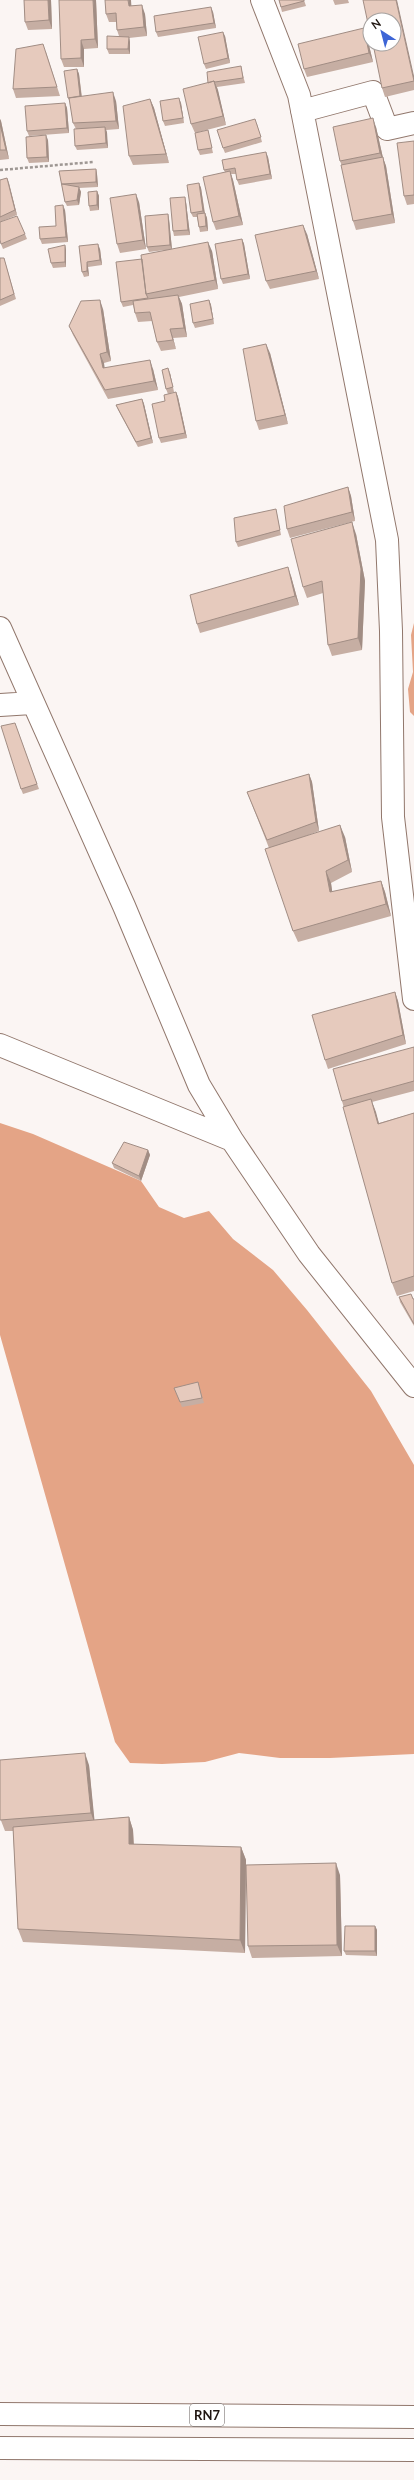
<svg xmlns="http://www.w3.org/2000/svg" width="414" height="2480" viewBox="0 0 414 2480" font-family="Lato,sans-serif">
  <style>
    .forest { fill: #e4a486 }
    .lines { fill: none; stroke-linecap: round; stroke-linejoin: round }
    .minor-casing { stroke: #91776c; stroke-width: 24 }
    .trunk-casing { stroke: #91776c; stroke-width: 24 }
    .path { stroke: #9e9793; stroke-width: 2.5; stroke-dasharray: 3 2; stroke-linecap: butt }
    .minor { stroke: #fff; stroke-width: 22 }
    .trunk { stroke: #fff; stroke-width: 22 }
    .wall { fill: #c6aea3 }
    .shaded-wall { fill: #a18d84 }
    .building { fill: #e6cabd; stroke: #a18d84 }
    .labels { text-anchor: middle; stroke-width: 3; stroke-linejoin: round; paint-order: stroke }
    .shield { fill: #fff; stroke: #625b58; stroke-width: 1 }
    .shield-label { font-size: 13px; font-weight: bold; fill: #1f1510 }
  </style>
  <rect width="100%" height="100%" fill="#fbf5f3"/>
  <!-- forest -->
  <path class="forest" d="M414,623V716L410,712L408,689L413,672L411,635Z
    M0,1123L33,1134L141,1181L159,1207L184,1218L209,1211L233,1239L273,1270L307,1310L371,1391L414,1465V1754L330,1758H280L239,1753L205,1762L162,1764L130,1763L115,1742L0,1335Z"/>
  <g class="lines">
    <!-- minor casing -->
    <g class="minor-casing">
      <path id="minor" d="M262,0L299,95L387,540L391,631L393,817L414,999
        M302,111L373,92L387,129L414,123
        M0,628L124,906L199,1085L232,1140L309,1254L414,1386
        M0,705L32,703
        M0,1045L232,1140"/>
    </g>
    <!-- trunk casing -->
    <g class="trunk-casing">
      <path id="trunk" d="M0,2414L414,2417
        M0,2448L414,2450"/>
    </g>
    <!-- path -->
    <path class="path" d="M0,170L93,162"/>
    <!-- minor -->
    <use href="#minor" class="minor"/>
    <!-- trunk -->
    <use href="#trunk" class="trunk"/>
  </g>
  <!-- wall -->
  <path class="wall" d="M24,0H51L52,29L28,30L25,22Z
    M96,0L98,48L84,49V67H64L61,59Z
    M279,0H304L306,6L282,12Z
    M333,0H348L349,3L335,5Z
    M131,6L145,14L147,36L129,38L130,42V54H109L107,49L119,36L117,30L116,22H109L106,14Z
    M213,12L216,28L158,37L156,32Z
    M225,36L230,63L206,69L204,64Z
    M367,37L373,62L307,77L304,69Z
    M46,52L60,96L16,98L13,89Z
    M241,66L242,71L245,83L217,87L226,125L195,133L191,124L208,83Z
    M77,69L79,74L82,97L116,101L119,129L106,130L108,148L77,150L75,146L76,129L73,123L70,102L68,98Z
    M414,76V90L385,97L382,88Z
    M150,99L154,108L169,163L133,165L129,156Z
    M65,103L67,108L69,133L29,136L27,131Z
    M181,103L184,123L165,126L163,121Z
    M0,119L1,121L9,159L0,160Z
    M257,124L262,142L225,153L223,148Z
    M376,127L383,158L386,166L395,223L356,230L353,221L342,166L340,161Z
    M208,130L209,135L213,153L200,155L198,150Z
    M48,140L49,162L29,163L27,158Z
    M414,141V204L407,205L404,196Z
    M268,157L272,179L239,185L237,180L236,174H231L233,180L243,225L216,230L213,222L225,172L224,170Z
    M96,169L97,174L98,187L79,188L81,192L79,205L67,206L65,202L59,171Z
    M7,178L17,215L0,222V180Z
    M199,183L201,188L205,213L207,218L208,231L200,232L197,217H193L191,213Z
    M97,191L99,196V210L90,211L89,206Z
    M139,202L146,249L120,253L117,244Z
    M186,202L190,235L174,236L173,231Z
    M65,210L68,242L42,244L40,239L56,226Z
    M168,214L169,219L172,249L212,251L218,289L179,297L182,304L187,337L173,338L176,349L161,351L157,342L152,321L138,322L135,313L133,305L123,307L121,302L142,259L165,250L149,252L147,247Z
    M25,234L27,239L3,249L1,244Z
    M307,234L319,279L270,289L266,281Z
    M242,239L244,244L250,279L223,284L221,279Z
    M65,245L66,250V267L53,268L51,263Z
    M79,246L100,249L102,265L88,267L89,276L84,277L82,272Z
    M0,258H4L16,299L0,306Z
    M209,300L211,305L214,324L195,328L193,323Z
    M103,309L111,361L104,363V368L153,369L158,390L108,399L73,335L69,326Z
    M270,353L288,424L259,430L256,421Z
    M170,373L174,392L168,394L166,389Z
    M176,392L178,397L187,438L161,443L159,438Z
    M142,399L144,404L153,443L138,447L118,410L116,405Z
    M348,487L351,496L355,521L290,538L287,529Z
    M276,509L277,514L281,535L238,547L236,542Z
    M356,534L365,581L362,650L332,656L328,645L323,593L307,598L303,587Z
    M291,576L299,605L200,633L197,624Z
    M15,723L39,789L23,794L21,789Z
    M309,774L312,782L319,831L298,839L345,837L352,872L331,883L332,892L381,881L385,892L391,916L298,942L293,931L269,848L247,792Z
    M395,992L398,1001L406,1044L328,1069L325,1060Z
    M414,1047V1091L372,1102L379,1123L414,1113V1291L397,1296L392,1283L342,1101Z
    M148,1150L150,1155L141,1181L114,1168L112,1163Z
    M399,1297L414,1299V1326L400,1302Z
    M198,1382L204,1403L182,1407L176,1393Z
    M89,1765L94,1820L129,1817L133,1830L134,1844L241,1847L246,1860L245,1953L23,1942L18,1929L13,1831H5L0,1818Z
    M340,1875L342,1956L252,1958L248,1946Z
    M375,1926L377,1930V1956L346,1955L344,1951Z"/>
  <!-- shaded-wall -->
  <path class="shaded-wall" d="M48,0H51L52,29L49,20Z
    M93,0H96L98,48L95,39Z
    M128,0H131L132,15L129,6Z
    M396,0H397L414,76V81Z
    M142,5L145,14L147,36L144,27Z
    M211,7L213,12L216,28L214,23Z
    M364,28L367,37L373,62L369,53Z
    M223,32L225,36L230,63L228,58Z
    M129,37L130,42V54L128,49Z
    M81,40L84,49V67L81,58Z
    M77,69L79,74L82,101L80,96Z
    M214,81L218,90L226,125L223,116Z
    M113,92L116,101L119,129L116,121Z
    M179,98L181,103L184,123Z
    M150,99L154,108L169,163L166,154Z
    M65,103L67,108L69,133L67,128Z
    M373,118L376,127L383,158L386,166L395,223L392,214L383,161L380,153Z
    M0,119L1,121L9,159L6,150L0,124Z
    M105,127L107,132L108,148L106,143Z
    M46,135L48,140L49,162L47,157Z
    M266,152L268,157L272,179L270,174Z
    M96,169L97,174L98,187L96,182Z
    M230,171L233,180L243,225L239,216Z
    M7,178L9,183L17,215L15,210Z
    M199,183L201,188L205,216L203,211Z
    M79,187L81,192L79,205L77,200Z
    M97,191L99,196V210L97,205Z
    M136,194L139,202L146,249L143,240Z
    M185,197L186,202L190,235L188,230Z
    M63,205L65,210L68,242L66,237Z
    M205,213L207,218L208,231L206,226Z
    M168,214L169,219L172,250L170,245Z
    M303,225L307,234L319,279L316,271Z
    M242,239L244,244L250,279L248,274Z
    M208,242L212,251L218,289L215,280Z
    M98,244L100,249L102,265L100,260Z
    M65,245L66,250V267L65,262Z
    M87,262L88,267L89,276L87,271Z
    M178,295L182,304L187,337L184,328Z
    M100,300L103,309L111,361L107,352Z
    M209,300L211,305L214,324L213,319Z
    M170,329L173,338L176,349L173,340Z
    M266,344L270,353L288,424L285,415Z
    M100,354L104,363L106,377L103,368Z
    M150,360L153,369L158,390L154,381Z
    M168,368L170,373L174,392L173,387Z
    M176,392L178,397L187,438L185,433Z
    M142,399L144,404L153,443L151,438Z
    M348,487L351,496L355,521L352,512Z
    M352,522L356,534L365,581L362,650L358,638Z
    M288,567L291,576L299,605L295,596Z
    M309,774L312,782L319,831L316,822Z
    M340,825L345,837L352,872L348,860Z
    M326,871L331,883L334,904L330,892Z
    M381,881L385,892L391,916L386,904Z
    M395,992L398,1001L406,1044L403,1035Z
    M371,1099L376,1112L382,1136L378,1124Z
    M148,1150L150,1155L141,1181L139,1176Z
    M85,1753L89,1765L95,1825L91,1813Z
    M129,1817L133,1830L134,1857L129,1844Z
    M241,1847L246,1860L245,1953L240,1940Z
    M336,1863L340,1875L342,1956L337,1945Z
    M375,1926L377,1930V1956L375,1951Z"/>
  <!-- building -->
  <path class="building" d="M24,0H48L49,20L25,22Z
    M59,0H93L95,39L81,40V58L61,59Z
    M105,0H128L129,6L142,5L144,27L117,30L116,13L106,14Z
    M279,0H304V1L281,7Z
    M363,0H396L414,81L382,88L373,44H394V20H370V33Z
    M211,7L214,23L156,32L154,16Z
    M364,28L369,53L304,69L298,44Z
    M223,32L228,58L204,64L198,37Z
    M107,36L129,37L128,49H107Z
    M43,44L57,87L13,89L16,49Z
    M241,66L243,78L215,82L214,81L208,83L207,72Z
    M77,69L80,96L68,98L64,71Z
    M214,81L223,116L191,124L183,89Z
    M113,92L116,121L73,123L69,98Z
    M179,98L183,118L163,121L160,101Z
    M150,99L166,154L129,156L123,106Z
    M65,103L67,128L27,131L25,106Z
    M373,118L380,153L340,161L333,127Z
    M255,119L261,137L223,148L217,130Z
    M0,124L6,150H0Z
    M105,127L106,143L75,146L74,129Z
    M208,130L212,148L198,150L195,133Z
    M46,135L47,157L27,158L26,137Z
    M414,141V195L404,196L397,143Z
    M266,152L270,174L237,180L235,168L224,170L222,160Z
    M383,157L392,214L353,221L341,165Z
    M96,169V182L62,184L79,187L77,200L65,202L59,171Z
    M230,171L239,216L213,222L203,177Z
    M7,178L15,210L0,217V180Z
    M199,183L203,211L191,213L187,185Z
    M97,191V205L89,206L88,192Z
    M136,194L143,240L117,244L110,198Z
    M185,197L188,230L173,231L170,198Z
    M63,205L66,237L40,239L39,227L56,226L55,206Z
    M205,213L206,226L199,227L197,214Z
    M168,214L170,245L147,247L145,216Z
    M17,216L25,234L1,244L0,240V222Z
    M303,225L316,271L266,281L255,235Z
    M242,239L248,274L221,279L215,244Z
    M208,242L215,280L146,294L141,255Z
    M98,244L100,260L87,262V271L82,272L79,246Z
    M65,245V262L51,263L48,249Z
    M0,258H4L14,294L0,300Z
    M142,259L146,294L148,298L121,302L116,262Z
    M178,295L184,328L170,329L173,340L157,342L150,312L135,313L133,301Z
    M100,300L107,352L100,354L103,368L150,360L154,381L105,390L69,326L81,301Z
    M209,300L213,319L193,323L190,304Z
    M266,344L285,415L256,421L243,349Z
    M168,368L173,387L166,389L162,370Z
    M176,392L185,433L159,438L152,404L165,401L164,395Z
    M142,399L151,438L136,442L116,405Z
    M348,487L352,512L287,529L284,506Z
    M276,509L280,530L236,542L234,518Z
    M352,522L361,569L358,638L328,645L322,581L303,587L291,539Z
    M288,567L295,596L197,624L190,595Z
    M15,723L37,784L21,789L1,726Z
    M309,774L316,822L267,840L247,792Z
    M340,825L348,860L326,871L330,892L381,881L386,904L293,931L265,849Z
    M395,992L403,1035L325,1060L312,1015Z
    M414,1047V1081L342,1101L333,1069Z
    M371,1099L378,1124L414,1113V1276L392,1283L343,1107Z
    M124,1142L148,1150L139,1176L112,1163Z
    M411,1294L413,1299H414V1324L399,1297Z
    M198,1382L202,1398L180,1402L174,1388Z
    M85,1753L91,1813L0,1820V1760Z
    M129,1817V1844L241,1847L240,1940L18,1929L13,1827Z
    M336,1863L337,1945L248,1946L246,1865Z
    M345,1926H375V1951H344Z"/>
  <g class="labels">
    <!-- shield labels -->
    <rect class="shield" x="190" y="2404" width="34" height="22" rx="3"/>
    <g class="shield-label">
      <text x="207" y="2420">RN7</text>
    </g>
  </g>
  <!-- north arrow -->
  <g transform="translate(382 32) rotate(324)"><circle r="19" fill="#ffffff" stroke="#a5a19f"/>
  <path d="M0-3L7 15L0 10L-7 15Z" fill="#3d65d6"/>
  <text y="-6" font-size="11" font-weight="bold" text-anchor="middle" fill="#1f1510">N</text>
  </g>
</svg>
